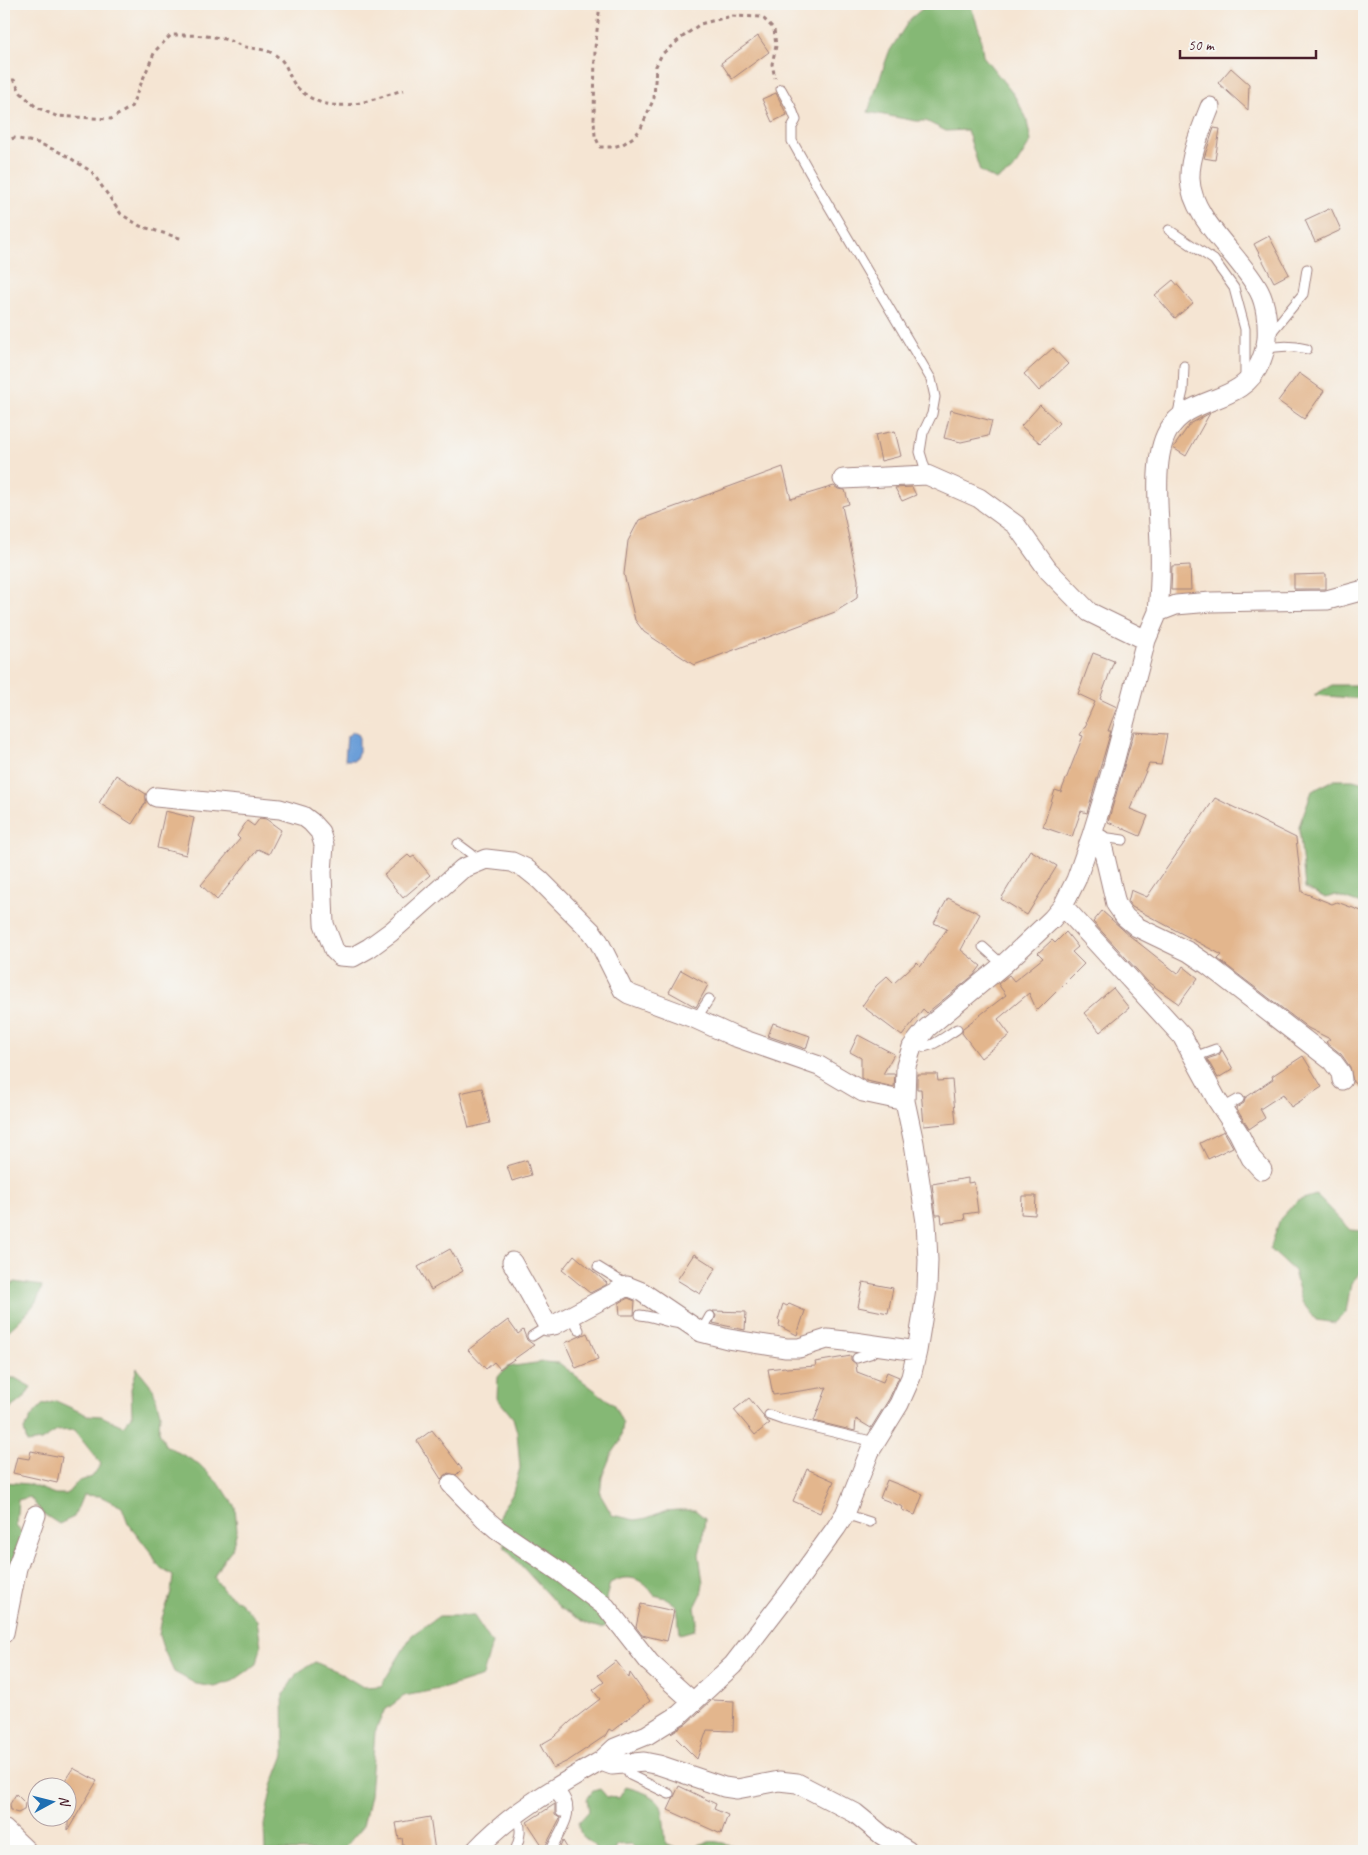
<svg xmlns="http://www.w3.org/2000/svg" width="1368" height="1855" viewBox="0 0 1368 1855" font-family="Caveat,sans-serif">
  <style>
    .forest { fill: #85b874; stroke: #686c50 }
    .water { fill: #6c9fd8; stroke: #5b5f82 }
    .building { fill: #e3b68d }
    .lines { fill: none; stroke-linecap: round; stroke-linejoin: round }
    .lane-casing { stroke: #a0827f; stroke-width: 11 }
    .street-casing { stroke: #a0827f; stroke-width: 21 }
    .path { stroke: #a0827f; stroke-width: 3; stroke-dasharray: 4 4; stroke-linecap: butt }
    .lane { stroke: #fff; stroke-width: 9 }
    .street { stroke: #fff; stroke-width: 19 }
  </style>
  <rect width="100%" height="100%" fill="#f6f6f2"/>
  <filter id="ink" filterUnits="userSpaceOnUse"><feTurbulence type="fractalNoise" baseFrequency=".02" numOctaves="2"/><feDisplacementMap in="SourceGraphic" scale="10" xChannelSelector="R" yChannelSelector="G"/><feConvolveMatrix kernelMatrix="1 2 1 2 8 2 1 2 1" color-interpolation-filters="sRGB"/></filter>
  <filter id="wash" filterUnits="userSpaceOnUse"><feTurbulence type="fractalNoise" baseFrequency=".0096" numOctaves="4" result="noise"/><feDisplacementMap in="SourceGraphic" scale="20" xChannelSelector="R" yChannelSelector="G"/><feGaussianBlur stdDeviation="1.12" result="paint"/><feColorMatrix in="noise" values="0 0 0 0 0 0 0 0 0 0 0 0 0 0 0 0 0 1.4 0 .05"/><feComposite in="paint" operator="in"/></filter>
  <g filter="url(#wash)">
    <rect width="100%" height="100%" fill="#f5e5d3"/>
    <!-- forest -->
    <path class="forest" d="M928,4H970L980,32L983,56L1014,95L1026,117L1031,141L1013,170L996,180L980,171L967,130L946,131L926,121H916L868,112L889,52L910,19Z
      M1332,685H1364V699L1314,695Z
      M1334,780H1353L1364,783V905L1335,895L1326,898L1305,888L1299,826L1312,791Z
      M1316,1195L1350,1230L1364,1231V1269L1351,1283L1346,1312L1335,1323L1316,1320L1302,1302L1294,1271L1270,1249L1280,1219L1297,1201Z
      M14,1282L42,1286C38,1307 19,1320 4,1335V1291Z
      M543,1362L559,1363L588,1385L614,1405L623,1424L620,1442L611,1455L602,1477L600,1494L612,1515L635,1520L647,1518L664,1511L678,1510H695L705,1518L703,1538L699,1554L703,1583L701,1595L695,1607L697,1620L694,1630L680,1634L677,1606L666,1598L654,1595C642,1578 629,1573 610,1583L606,1598L611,1624L601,1628L590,1625L560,1608L505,1548L498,1520L502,1509L512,1495L520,1468L517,1432L513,1418L497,1398L498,1377L507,1367Z
      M137,1368L153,1388L160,1413L159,1431L165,1445L199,1464L223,1488L235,1507L237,1530L232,1549L221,1563L214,1577L224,1591L241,1603L257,1620L261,1646L257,1664L233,1681L215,1687L196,1684L174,1672L163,1648L159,1635L162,1618L171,1593L173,1576L158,1566L152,1554L128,1523L122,1507L100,1496L83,1495L74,1517L59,1524L42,1513L30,1497L18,1500L16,1526L31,1544L33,1559L12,1567L4,1555V1482L28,1484L55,1494H67L77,1482L92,1477L101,1464L74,1430L57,1431L41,1441L27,1443L24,1430L31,1417L42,1405L56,1401L87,1415L101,1416L123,1426L132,1416L131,1389Z
      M4,1378H15L31,1387L24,1398L4,1413Z
      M439,1616H474L492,1643L483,1676L445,1688L404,1696L384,1711L375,1732L370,1795L363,1826L342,1851H265L264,1825L272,1786L284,1755L283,1695L297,1673L315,1662L340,1673L363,1687L381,1686L412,1635Z
      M626,1787C669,1799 661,1803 666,1844C688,1854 688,1846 708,1842C715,1840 725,1844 732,1845L735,1851H638L631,1844L617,1845L615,1851H597C590,1836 578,1841 579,1822L589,1811L587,1799L593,1791L600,1789L607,1797L619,1798Z"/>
    <!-- water -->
    <path class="water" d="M353,732L359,735V752L355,760H345L347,736Z"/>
    <g id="blocks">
      <!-- building -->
      <path class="building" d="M758,36L769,52L732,79L721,63Z
        M1231,68L1249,84L1248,110L1218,83Z
        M776,93L787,115L772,122L762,99Z
        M1214,128L1220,129L1215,160L1204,158Z
        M1331,208L1341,230L1315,242L1305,220Z
        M1269,236L1289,274L1274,282L1254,244Z
        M1173,280L1193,303L1175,318L1155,295Z
        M1053,348L1068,364L1039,391L1024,374Z
        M1299,373L1324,391L1304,419L1278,401Z
        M1040,405L1059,423L1040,443L1021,426Z
        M951,410L992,421L988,436L961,442L944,438Z
        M1210,413L1186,456L1173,448L1190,424Z
        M895,431L901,456L881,461L875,435Z
        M783,467L791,499L834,486L838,489L845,490L849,504L842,506L858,580L857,598L835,612L694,665L644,632L635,620L624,574L628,541L639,520Z
        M912,487L916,495L902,501L895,488Z
        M1190,565L1191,590H1171L1172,566Z
        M1326,574V589H1294V575Z
        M1093,653L1114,661L1100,699L1117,707L1108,731H1111L1087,813L1081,811L1072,837L1043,827L1055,790L1061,792L1083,736L1080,735L1087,723L1086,722L1095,702L1078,694Z
        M1134,732L1167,734L1161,765L1149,764L1130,809L1148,816L1140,836L1108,822Z
        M116,775L146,794V802L132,824L99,803Z
        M1215,798L1296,838L1302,892L1332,904L1337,902L1364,912V1090L1353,1082L1350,1067L1341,1054L1326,1042L1330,1039L1308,1028L1218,959L1222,955L1132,907L1128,902L1131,890L1147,897Z
        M165,811L194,818L186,855L157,848Z
        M260,818L266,819L281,830L269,854L258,849L217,900L201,885L240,839L237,836L247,821L254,826Z
        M1030,850L1057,866L1027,915L1001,899Z
        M408,855L411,858L414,856L430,875L403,898L384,875Z
        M948,898L980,914L961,950L981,966L974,975L928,1012L927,1013L923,1009L902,1036L862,1006L876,986L887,976L894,983L917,962L921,966L947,929L934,923Z
        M1102,911L1130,936L1178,974L1183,966L1198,978L1179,1004L1148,982L1093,922Z
        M1066,932L1078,947L1072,952L1084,964L1037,1011L1029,993L998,1019L1010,1035L981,1058L962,1033L963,1028L1006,995L998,984L1009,975L1014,981L1043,958L1038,953L1052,940L1055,943Z
        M681,970L708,985L696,1007L669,992Z
        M1113,988L1129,1008L1100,1032L1084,1013Z
        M773,1023L810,1036L806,1049L768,1036Z
        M858,1035L894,1054L883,1074H895L894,1087L867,1081L861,1078V1058L850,1052Z
        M1222,1050L1233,1069L1218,1078L1207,1059L1219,1055Z
        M1303,1056L1322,1087L1291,1107L1283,1094L1260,1109L1265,1118L1249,1129L1236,1108L1244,1103L1245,1098L1273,1079L1272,1076Z
        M917,1074H937L938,1081L952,1080L956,1123L924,1126L921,1089H917Z
        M482,1088L490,1123L469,1128L460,1093Z
        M1224,1131L1233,1147L1208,1159L1200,1143Z
        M527,1160L531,1175L512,1181L507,1166Z
        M968,1178V1183L974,1182L978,1212L964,1214L965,1220L942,1223L941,1215H936L932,1184Z
        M1022,1196H1036L1035,1215L1021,1214Z
        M450,1249L463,1271L431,1290L418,1267Z
        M694,1254L716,1268L700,1294L677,1280Z
        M574,1255L607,1283L606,1285L590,1293L562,1270Z
        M863,1282L893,1288L888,1313L858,1307Z
        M628,1298L635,1301L634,1315H620L619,1303Z
        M783,1304L787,1306L789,1304L805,1311L797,1335L779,1326L780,1321L778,1320Z
        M713,1311L746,1312L745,1330L713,1323L716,1316Z
        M508,1320L518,1334L523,1330L527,1340L534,1345L500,1369L494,1362L486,1369L468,1350Z
        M587,1333L598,1359L576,1368L565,1343Z
        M851,1356V1360L856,1364L857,1372L883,1382L887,1372L899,1377L889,1399L871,1428L856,1419L855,1431L814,1421L827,1387L773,1395L768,1369L785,1367L786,1368L816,1366L815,1362Z
        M749,1398L763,1415L764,1419L770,1423L755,1435L734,1410Z
        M432,1430L462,1469L456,1475L448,1473L441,1479L417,1441Z
        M31,1451L62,1457L57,1483L13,1473L17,1457L29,1459Z
        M807,1469L834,1481L820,1513L793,1501Z
        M887,1480L923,1494L915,1515L902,1510L903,1507L880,1498Z
        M641,1604L674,1611L667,1641L642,1635L636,1627Z
        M616,1661L629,1678L630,1673L650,1701L612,1731L609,1729L605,1736L568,1761L553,1768L540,1745L554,1737L570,1722L600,1699L593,1690L604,1682L598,1675Z
        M712,1700L734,1701L733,1731L707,1730L697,1759L671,1733L687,1723Z
        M73,1768L97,1781L68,1830V1788H60Z
        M679,1786L716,1804L714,1809L728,1815L721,1834L668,1810Z
        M16,1794L25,1803L24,1810L18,1813L11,1811L10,1804Z
        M555,1804V1815L560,1818L546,1845V1851L527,1822Z
        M430,1817L435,1851H404L402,1838L399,1839L396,1823Z
        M563,1841L569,1851H558Z"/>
    </g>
  </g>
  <g filter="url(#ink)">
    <use href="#blocks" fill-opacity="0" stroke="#a0827f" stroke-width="1"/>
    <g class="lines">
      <!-- lane casing -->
      <g class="lane-casing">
        <path id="lane" d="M781,89L791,107L796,120L792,127V141L823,196L931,379L935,397L932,414L923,433L920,452L927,475
          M1169,230L1214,260L1234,288L1245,329V380
          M1269,335L1303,294L1307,269
          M1265,349C1280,345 1292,345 1307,349
          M1177,417L1183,391L1184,366
          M1101,840L1109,838L1123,840
          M458,844L481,861
          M983,947L1003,965
          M696,1019L709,999
          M913,1047C930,1050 943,1038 957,1029
          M1194,1057L1216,1049
          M1223,1108L1239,1099
          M598,1267L627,1285
          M640,1315C654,1316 667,1323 682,1324
          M572,1316L579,1330
          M701,1332L710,1316
          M532,1336L548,1326
          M857,1358L870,1354L879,1348
          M769,1415L783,1420L875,1442
          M845,1514L870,1522
          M625,1764L630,1775L669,1794
          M552,1790L561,1802V1812
          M515,1851C520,1838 523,1828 516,1815
          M552,1851V1848C559,1833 573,1816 566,1800C564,1795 560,1791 558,1786"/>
      </g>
      <!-- street casing -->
      <g class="street-casing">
        <path id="street" d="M843,479L927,475L979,498L1016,525L1048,570L1089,612L1146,640
          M1158,612C1160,589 1161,567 1160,544C1159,513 1152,458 1168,431C1190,393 1242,407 1261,361C1264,353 1266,347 1267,339C1268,324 1266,304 1259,291C1241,256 1191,219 1190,179C1189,157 1202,127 1210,107
          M156,797L280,809L303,816L311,822L320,832L324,845L322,872L324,924L334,950L340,956L353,957L369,948L391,932L462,869L486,859L512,862L525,868L540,880L592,932L599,942L623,990L629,994L696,1019L733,1036L819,1066L863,1092L905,1101
          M1092,835L1101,840L1116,904L1125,917L1137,927L1189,952L1208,965L1332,1061L1341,1073L1342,1080
          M1063,906L1182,1036L1217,1100L1238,1132L1251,1158L1262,1170
          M512,1262L548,1326L554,1325L627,1286L642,1292L701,1332L728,1339L786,1348H799L827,1339L854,1342L917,1351
          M451,1484L484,1518L498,1530L560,1572L606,1607L650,1663L692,1701
          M4,1633L17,1568L36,1515
          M601,1761L615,1748L647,1735L679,1715L733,1665L791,1590L836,1528L845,1514L870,1451L899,1404L911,1377L917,1351L927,1289L928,1260L926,1222L914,1143L905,1101L906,1066L912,1047L927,1028L1003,965L1052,919L1063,906L1076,880L1092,835L1113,766L1146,640L1158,612L1176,605L1211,602L1327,600L1364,590
          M4,1829L27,1851
          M475,1851C510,1813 556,1787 601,1761L612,1765L644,1762L659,1765L724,1787L737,1789L779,1781L797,1783L855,1813L882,1835L908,1851"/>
      </g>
      <!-- path -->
      <path class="path" d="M600,4L595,48L594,121L595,136L600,147H613L623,144L635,136L641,128L654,98L656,66L662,54L680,39L700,24L732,16L762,17L774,29L776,46L772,64L775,78
        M4,80H14L21,93L36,107L56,116L111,119L131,107L155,51L171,35C189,35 207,35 224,39C232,41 239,45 246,47C254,49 265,49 272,53C290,63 286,74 296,86C328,120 366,101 403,90
        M4,141L14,138L38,143L64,154L92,172L121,214L140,226L183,239"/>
      <!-- lane -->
      <use href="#lane" class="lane"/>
      <!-- street -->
      <use href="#street" class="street"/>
    </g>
  </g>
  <!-- margin -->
  <rect width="1368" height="1855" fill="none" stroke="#f6f6f2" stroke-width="20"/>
  <!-- north arrow -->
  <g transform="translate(52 1802) rotate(83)"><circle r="24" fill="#f6f6f2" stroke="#b1a0a2"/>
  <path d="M0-4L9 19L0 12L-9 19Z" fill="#1f6fb2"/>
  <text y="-8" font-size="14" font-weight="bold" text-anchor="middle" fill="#4a1f2b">N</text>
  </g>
  <!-- scale -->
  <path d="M1180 50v8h136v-8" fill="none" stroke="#4a1f2b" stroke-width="2.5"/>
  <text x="1188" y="50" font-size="15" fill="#4a1f2b" stroke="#f6f6f2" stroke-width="4" paint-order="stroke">50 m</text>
</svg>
